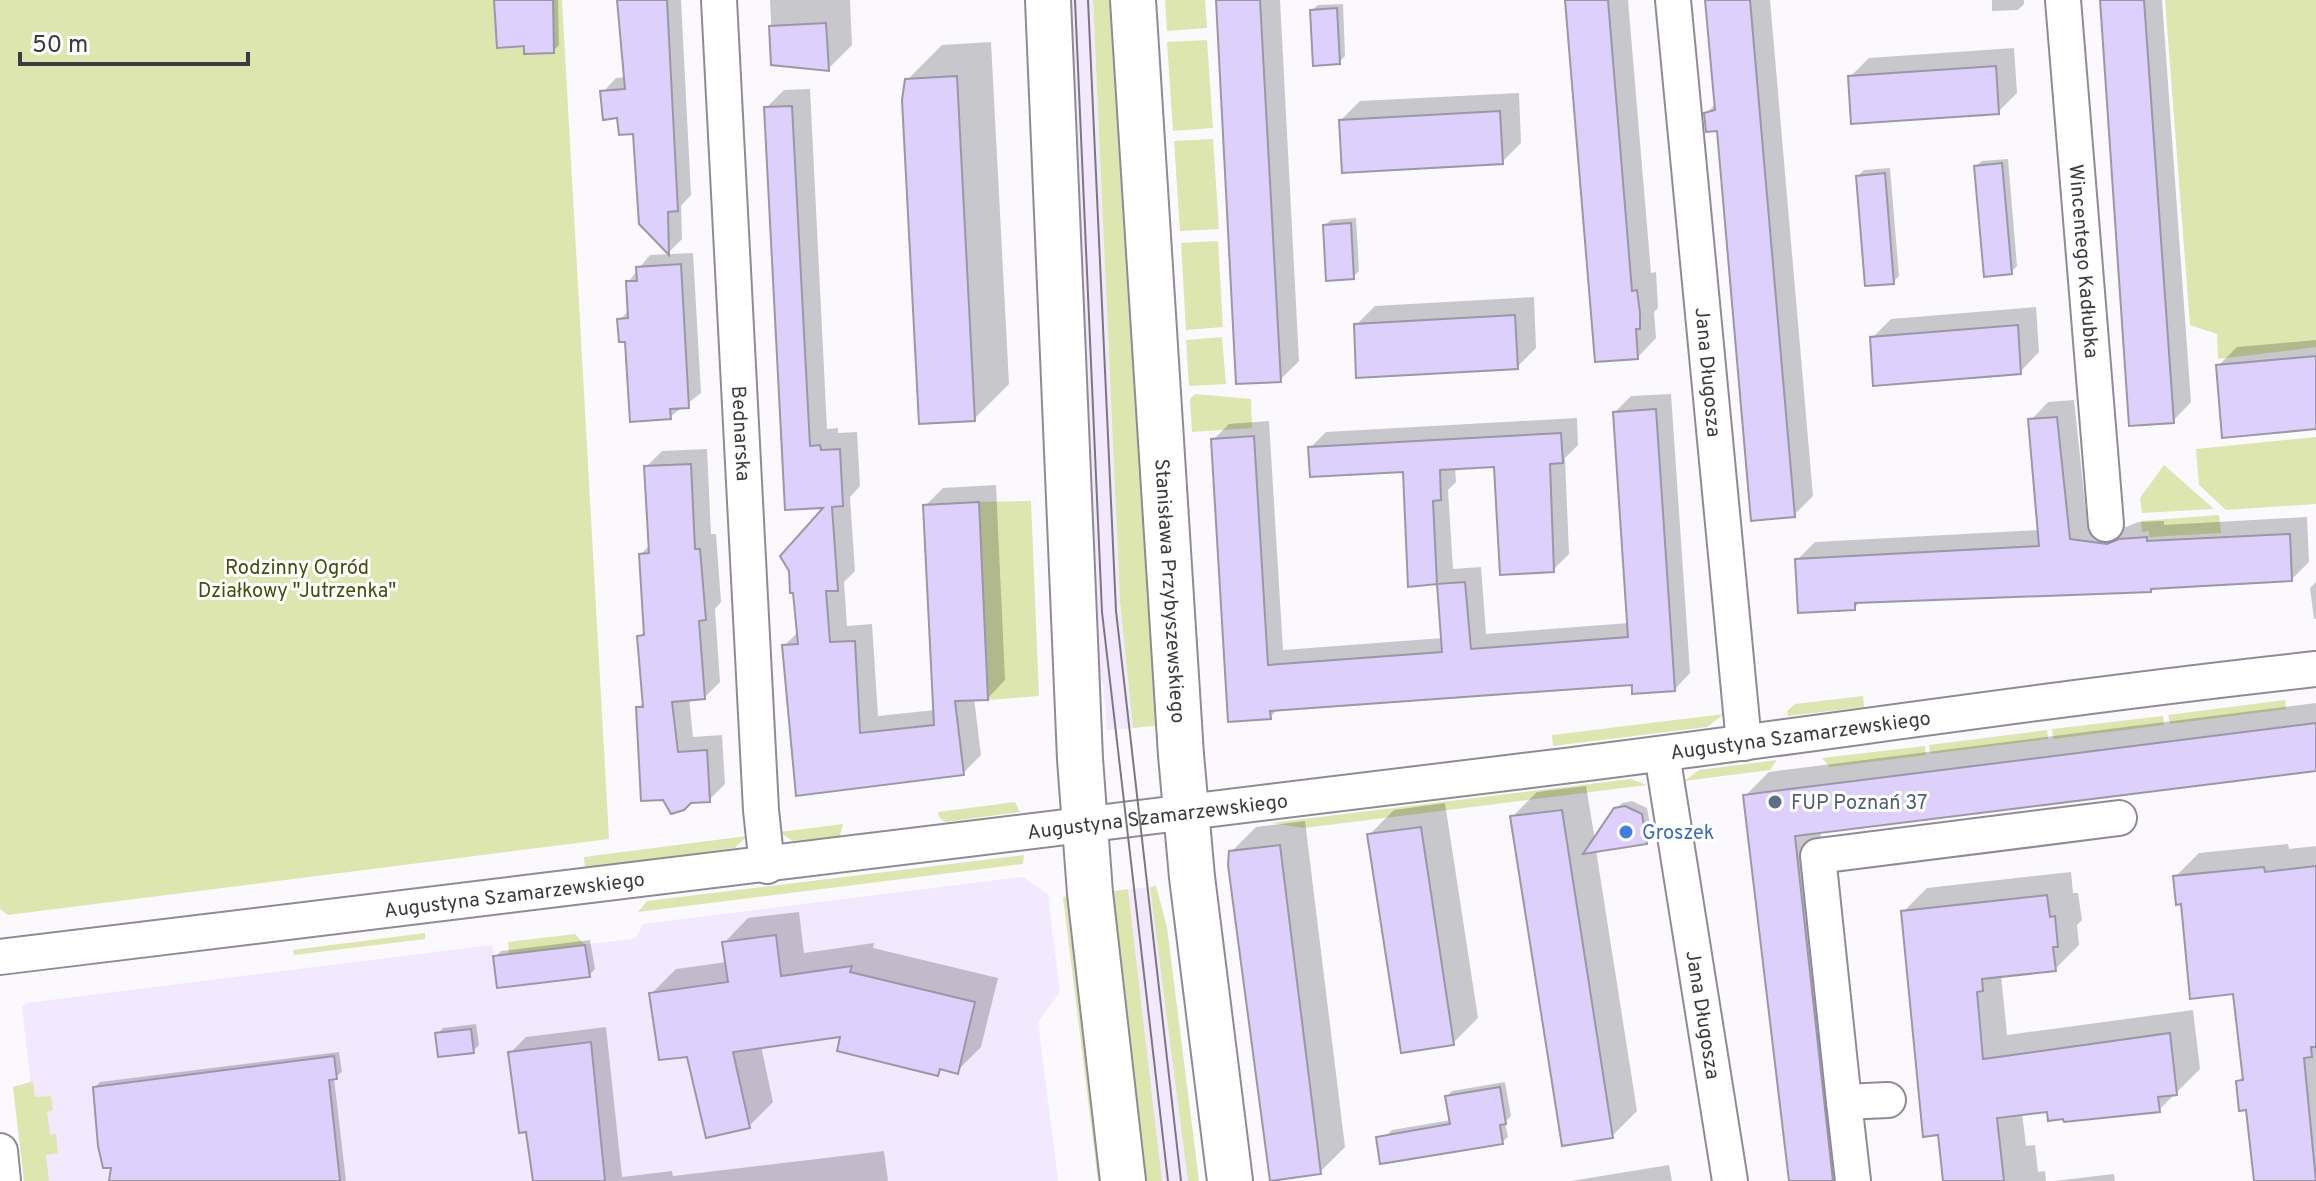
<svg xmlns="http://www.w3.org/2000/svg" width="2316" height="1181" viewBox="0 0 2316 1181" font-family="Overpass,sans-serif">
  <style>
    .built { fill: #f3e9fe }
    .green { fill: #dde6af }
    .shadow { fill: #0003 }
    .building { fill: #ded0fc; stroke: #9b97a4; stroke-width: 2 }
    .lines { fill: none; stroke-linecap: round; stroke-linejoin: round }
    .street-casing { stroke: #908a96; stroke-width: 38 }
    .secondary-casing { stroke: #908a96; stroke-width: 48 }
    .street { stroke: #fff; stroke-width: 34 }
    .secondary { stroke: #fff; stroke-width: 44 }
    .tram { stroke: #7a787d; stroke-width: 2 }
    .service-dot { fill: #5c6f8a; stroke: #fff; stroke-width: 3 }
    .shop-dot { fill: #3f7fe0; stroke: #fff; stroke-width: 3 }
    .labels { text-anchor: middle; stroke-width: 6; stroke-linejoin: round; paint-order: stroke }
    .street-label { font-size: 20px; fill: #3d3b40; stroke: #fff }
    .park-label { font-size: 20px; fill: #474d09; stroke: #fff }
    .service-label { font-size: 20px; fill: #4e5e75; stroke: #fff; text-anchor: start }
    .shop-label { font-size: 20px; fill: #366cbe; stroke: #fff; text-anchor: start }
  </style>
  <rect width="100%" height="100%" fill="#fbf9fe"/>
  <!-- built -->
  <path class="built" d="M1068,0H1093L1120,602L1133,728L1107,730L1103,683L1096,674Z
    M1023,877L1048,894L1060,992L1038,1022L1058,1181H24L31,1086L22,1007L26,1003L492,945L494,956L622,940L635,939L643,924Z
    M1150,887L1173,1057L1188,1181H1162L1128,889Z"/>
  <!-- green -->
  <path class="green" d="M0,0H562L609,839L8,915L0,909Z
    M1093,0H1117L1162,725L1133,728L1120,602Z
    M1165,0H1205L1207,28L1167,31Z
    M2165,0H2316V347L2218,359L2217,334L2190,325Z
    M1207,40L1213,128L1173,131L1167,42Z
    M1213,139L1219,229L1180,231L1174,141Z
    M1218,241L1223,327L1186,330L1181,243Z
    M1222,337L1226,384L1189,386L1186,340Z
    M1195,394L1251,399L1252,428L1192,432L1190,399Z
    M2316,437V504L2226,510L2199,485L2196,449Z
    M2164,465L2214,509L2142,513L2140,498Z
    M1031,501L1039,696L988,700L979,502Z
    M2219,515L2221,533L2149,537V531L2142,532L2141,521Z
    M1863,696L1864,707L1788,716L1787,711L1795,704Z
    M2285,700L2286,709L2170,724L2168,715Z
    M1724,714L1707,727L1553,746L1552,735Z
    M2163,716L2164,725L2053,739L2052,729Z
    M2047,730L2048,739L1930,754L1929,745Z
    M1925,746L1926,755L1830,767L1822,758Z
    M1777,760L1770,770L1684,781L1699,770Z
    M1631,779L1647,785L1304,828L1271,823Z
    M1015,802L1020,812L945,822L939,817L938,812Z
    M843,824L840,836L793,841L779,832Z
    M747,836L735,848L585,868L584,857Z
    M1024,855L1023,864L638,912L647,901Z
    M1156,886L1167,927L1199,1181H1188L1150,887Z
    M1128,889L1162,1181H1143L1111,907L1114,891Z
    M1071,896L1104,1181H1098L1063,897Z
    M425,933V939L294,955L293,950Z
    M575,934L585,945L509,954L508,942Z
    M33,1081L35,1097L51,1096L53,1110L47,1112L50,1135L56,1134L58,1153L46,1155L49,1181H24L13,1087Z"/>
  <!-- shadow -->
  <path class="shadow" d="M496,0H558L559,45L553,51L526,44Z
    M619,0H681L691,195L681,206L682,239L669,252L641,223L635,132L603,92L616,78L626,77Z
    M770,0H850L852,45L828,69L773,63Z
    M1218,0H1280L1299,361L1280,380Z
    M1567,0H1628L1651,273L1656,272L1658,308L1654,312L1656,338L1637,358Z
    M1707,0H1770L1813,496L1794,515L1719,129L1706,114L1716,103Z
    M1992,0H2024V4L2018,10L1992,11Z
    M2104,0H2162L2191,402L2173,421Z
    M1343,4L1345,56L1339,62L1312,10L1318,5Z
    M991,42L1009,384L974,419L907,80L942,45Z
    M2014,48L2017,93L1998,112L1850,77L1869,58Z
    M810,89L827,429L838,428V433L857,432L860,486L850,497L855,571L844,582L847,626L872,624L878,716L935,710L925,506L943,488L996,485L1005,680L988,698H974L981,755L963,773L798,793L784,646L798,632L790,570L783,562L784,552L828,505L787,508L766,108L784,90Z
    M1519,93L1521,143L1502,162L1341,120L1360,101Z
    M2008,159L2017,266L2011,272L1976,166L1982,161Z
    M1890,168L1899,276L1893,282L1858,176L1864,170Z
    M1356,218L1359,271L1353,277L1325,225L1331,220Z
    M693,253L701,393L670,417L626,340L620,320L630,309L628,282L650,255Z
    M1534,297L1536,348L1517,367L1356,325L1375,306Z
    M2036,307L2039,352L2020,372L1872,338L1891,319Z
    M2316,340V427L2218,366L2237,347Z
    M1671,394L1690,673L1675,689L1634,683L1279,708L1270,717L1213,440L1229,424L1269,421L1283,650L1443,638L1439,582L1410,584L1405,470L1310,448L1326,432L1577,418L1578,445L1565,458L1569,554L1553,570L1496,465L1455,467L1456,482L1448,490L1453,569L1481,567L1486,634L1629,623L1615,412L1631,396Z
    M2074,400L2087,522L2126,527L2138,522L2164,521V525L2307,517L2309,562L2292,579L1861,601L1854,608L1797,560L1815,542L2040,530L2031,420L2048,402Z
    M707,449L711,534H716L721,602L715,609L720,682L704,698H689L693,737L722,735L725,784L709,800L638,708L644,702L639,637L645,631L641,554L651,544L646,467L662,451Z
    M2316,582V619H2314L2310,588Z
    M2316,703V769L1820,830L1860,1181H1791L1745,796L1769,772Z
    M1586,786L1595,840L1616,809L1622,803L1632,801L1647,808L1652,837L1646,842L1596,850L1637,1111L1612,1136L1512,817L1537,792Z
    M1445,803L1478,1018L1453,1043L1369,835L1394,810Z
    M1305,821L1345,1147L1320,1172L1231,852L1256,827Z
    M2288,844L2289,849L2316,846V1181H2256L2248,1108L2238,1082L2244,1075L2234,992L2183,902L2175,877L2199,853Z
    M2071,872L2073,893H2078L2082,920L2077,925L2079,945L2055,969L2001,975L2007,1035L2193,1010L2200,1069L2159,1110L2022,1113L2026,1146L2035,1145L2038,1172L2045,1171L2046,1181H1945L1903,912L1927,888Z
    M799,912L804,953L874,943L873,948L998,978L981,1047L957,1071L943,1068L937,1074L843,1035L761,1046L773,1102L749,1126L689,1055L652,993L676,969L727,962L724,943L748,918Z
    M590,940L595,969L589,975L495,957L501,951Z
    M476,1024L479,1045L473,1051L438,1033L443,1028Z
    M606,1027L622,1177L672,1171L673,1176L884,1151L888,1181H535L528,1130L510,1053L526,1037Z
    M339,1052L342,1072L334,1078L346,1181H111L113,1167L95,1087L100,1082Z
    M1505,1082L1511,1116L1505,1122L1508,1137L1502,1142L1386,1136L1392,1130L1451,1120L1447,1096L1452,1091Z
    M1669,1165L1672,1181H1571Z
    M2114,1174L2115,1181H2054Z"/>
  <!-- building -->
  <path class="building" d="M494,0H553L554,53L524,54V46L497,48Z
    M617,0H667L678,211L668,212L669,255L639,224L633,134L619,135L617,118L603,120L600,91L625,89Z
    M1216,0H1260L1281,382L1236,384Z
    M1565,0H1608L1632,291L1637,290L1640,313V329H1636L1638,359L1595,362Z
    M1705,0H1750L1795,517L1751,521L1717,131L1706,132L1704,113L1715,110Z
    M2100,0H2144L2174,423L2129,426Z
    M1337,8L1340,64L1313,66L1310,10Z
    M826,23L829,71L771,65L769,26Z
    M1996,66L1999,114L1851,124L1848,76Z
    M957,76L975,421L919,424L902,100L905,79Z
    M792,106L810,446L820,445L821,450L840,449L843,506L832,507L838,591H826L830,642L855,641L860,733L934,725L923,505L979,502L988,700L955,701L964,775L796,796L782,645L798,644L793,593H790L789,571L780,556L823,508L785,510L764,107Z
    M1500,111L1503,164L1342,173L1339,120Z
    M2002,163L2012,274L1984,277L1974,166Z
    M1885,173L1894,284L1865,286L1856,176Z
    M1351,223L1354,279L1326,281L1323,225Z
    M681,264L689,408L670,409L671,419L630,422L625,342H619L617,319L628,318L626,281H637L636,267Z
    M1515,315L1518,369L1356,378L1354,324Z
    M2018,325L2021,374L1873,386L1870,337Z
    M2316,356V429L2222,438L2216,365Z
    M1656,409L1675,691L1632,694V685L1270,711L1271,719L1228,722L1211,439L1254,436L1268,665L1442,652L1437,584L1408,587L1403,472L1310,477L1308,447L1561,433L1563,463L1550,464L1554,572L1500,575L1494,467L1440,470L1441,500L1433,501L1437,584L1465,582L1471,649L1628,637L1613,412Z
    M2057,417L2070,539L2107,544L2119,539L2147,537V541L2290,534L2292,581L2151,589V592L1855,603V610L1798,613L1795,559L2039,546L2028,419Z
    M691,464L695,549H700L706,620L699,621L705,699L672,702L678,752L707,750L710,802L691,803L684,810L671,814L663,800L641,801L636,707H643L637,636L644,635L639,554L649,553L644,466Z
    M2316,723V771L1795,836L1833,1181H1789L1743,795Z
    M1625,806L1642,814L1647,844L1583,854L1614,808Z
    M1562,810L1613,1138L1562,1146L1510,816Z
    M1421,827L1454,1045L1401,1053L1367,834Z
    M1280,845L1321,1174L1270,1181L1228,865L1229,851Z
    M2316,866V1047H2311L2312,1057L2304,1058L2316,1181H2254L2246,1110L2239,1111L2236,1081L2243,1080L2233,994L2190,999L2181,904L2176,905L2173,876L2264,867L2265,872Z
    M2047,895L2050,917L2055,916L2058,947H2053L2056,971L1982,979L1983,991L1977,992L1983,1059L2170,1033L2177,1095L2158,1097L2160,1112L2064,1122L2063,1119L2048,1121L2047,1112L1997,1118L2004,1181H1943L1938,1135L1923,1137L1901,911Z
    M776,935L781,976L852,966L850,972L975,1002L958,1074L940,1069L938,1076L837,1051L840,1037L733,1052L750,1128L706,1138L687,1057L659,1060L649,993L728,982L722,942Z
    M585,945L590,977L497,988L493,956Z
    M471,1029L474,1053L438,1057L435,1033Z
    M591,1042L605,1181H533L526,1132L519,1133L508,1052Z
    M334,1056L337,1079L329,1080L340,1181H109L111,1168H103L98,1146L93,1087Z
    M1500,1087L1506,1124L1500,1125L1503,1144L1380,1164L1376,1137L1450,1124L1445,1096Z"/>
  <g class="lines">
    <!-- street casing -->
    <g class="street-casing">
      <g id="street">
        <path id="s1" d="M719,0L761,810L767,866"/>
        <path id="s2" d="M1673,0L1744,743"/>
        <path id="s3" d="M2063,0L2106,524"/>
        <path id="s4" d="M1662,754L1730,1181"/>
        <path id="s5" d="M0,957C524,893 1048,830 1572,765C1820,734 2067,696 2316,669"/>
        <path d="M1844,1102L1818,856L2119,818"/>
        <path d="M0,1151L3,1181"/>
        <path d="M1853,1181L1844,1102L1888,1100"/>
      </g>
    </g>
    <!-- secondary casing -->
    <g class="secondary-casing">
      <g id="secondary">
        <path d="M1048,0L1080,759L1090,893L1123,1181"/>
        <path id="s6" d="M1133,0L1181,755L1192,877L1230,1181"/>
      </g>
    </g>
    <!-- street -->
    <use href="#street" class="street"/>
    <!-- secondary -->
    <use href="#secondary" class="secondary"/>
    <!-- tram -->
    <path class="tram" d="M1075,0L1102,612L1168,1181
      M1088,0L1116,611L1181,1181"/>
  </g>
  <!-- markers -->
  <circle class="service-dot" cx="1775" cy="802" r="8"/>
  <circle class="shop-dot" cx="1626" cy="832" r="8"/>
  <g class="labels">
    <!-- street labels -->
    <g class="street-label">
      <text dy="7" stroke="none"><textPath href="#s3" startOffset="262">Wincentego Kadłubka</textPath></text>
      <text dy="7" stroke="none"><textPath href="#s2" startOffset="374">Jana Długosza</textPath></text>
      <text dy="7" stroke="none"><textPath href="#s1" startOffset="434">Bednarska</textPath></text>
      <text dy="7" stroke="none"><textPath href="#s6" startOffset="592">Stanisława Przybyszewskiego</textPath></text>
      <text dy="7" stroke="none"><textPath href="#s5" startOffset="1814">Augustyna Szamarzewskiego</textPath></text>
      <text dy="7" stroke="none"><textPath href="#s5" startOffset="1166">Augustyna Szamarzewskiego</textPath></text>
      <text dy="7" stroke="none"><textPath href="#s5" startOffset="518">Augustyna Szamarzewskiego</textPath></text>
      <text dy="7" stroke="none"><textPath href="#s4" startOffset="264">Jana Długosza</textPath></text>
    </g>
    <!-- park labels -->
    <g class="park-label">
      <text x="297" y="574">Rodzinny Ogród<tspan x="297" dy="23">Działkowy "Jutrzenka"</tspan></text>
    </g>
    <!-- service labels -->
    <g class="service-label">
      <text x="1791" y="809">FUP Poznań 37</text>
    </g>
    <!-- shop labels -->
    <g class="shop-label">
      <text x="1642" y="839">Groszek</text>
    </g>
  </g>
  <!-- scale -->
  <path d="M20 52v12h228v-12" fill="none" stroke="#3d3b40" stroke-width="4"/>
  <text x="32" y="52" font-size="24" fill="#3d3b40" stroke="#ffffff" stroke-width="6" paint-order="stroke">50 m</text>
</svg>
